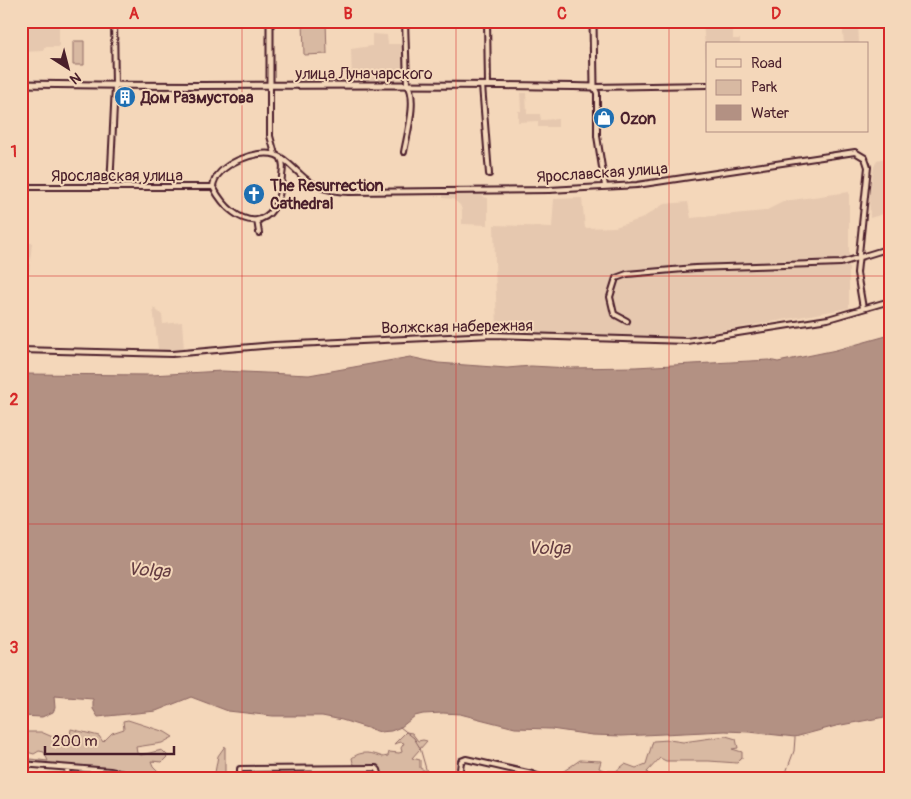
<svg xmlns="http://www.w3.org/2000/svg" width="911" height="799" viewBox="0 0 911 799" font-family="Pangolin,sans-serif">
  <style>
    .built { fill: #e6c8af }
    .green { fill: #d8b9a2; stroke: #916c66 }
    .water { fill: #b39183; stroke: #896360 }
    .lines { fill: none; stroke-linecap: round; stroke-linejoin: round }
    .stream { stroke: #896360; stroke-width: 1 }
    .minor-casing { stroke: #4a1f2b; stroke-width: 8 }
    .tertiary-casing { stroke: #4a1f2b; stroke-width: 9 }
    .minor { stroke: #f4d7ba; stroke-width: 4 }
    .tertiary { stroke: #f4d7ba; stroke-width: 5 }
    .grid { fill: none; stroke: #d62828; stroke-width: 1; stroke-opacity: 0.55 }
    .labels { text-anchor: middle; stroke-width: 4; stroke-linejoin: round; paint-order: stroke }
    .street-label { font-size: 16px; fill: #4a1f2b; stroke: #f4d7ba }
    .poi-label { font-size: 16px; font-weight: bold; fill: #4a1f2b; stroke: #f4d7ba; text-anchor: start }
    .water-label { font-size: 18px; font-style: italic; fill: #643c41; stroke: #f4d7ba }
    .neatline { fill: none; stroke: #d62828; stroke-width: 2 }
    .grid-label { font-size: 16px; text-anchor: middle; font-weight: bold; fill: #d62828 }
  </style>
  <rect width="100%" height="100%" fill="#f4d7ba"/>
  <filter id="ink" filterUnits="userSpaceOnUse"><feTurbulence type="fractalNoise" baseFrequency=".02" numOctaves="2"/><feDisplacementMap in="SourceGraphic" scale="10" xChannelSelector="R" yChannelSelector="G"/><feConvolveMatrix kernelMatrix="1 2 1 2 8 2 1 2 1" color-interpolation-filters="sRGB"/></filter>
  <g filter="url(#ink)">
    <!-- built -->
    <path class="built" d="M21,21H59V47H44V51L21,52Z
      M703,21H733V39H740V44H707L706,61Z
      M842,21H858L859,44H844Z
      M372,34L387,35L388,44H402L404,82H352L351,49L372,46Z
      M520,93H526L527,114H540L541,120L558,119V127H538V121L518,122V111H521Z
      M890,157V212L870,218L869,195L874,167L877,160Z
      M483,192V197L488,198V225L462,224V210L460,205L453,199L443,198V193Z
      M849,192V308L687,337L497,332L494,225L552,227L554,199L582,198L585,228L615,227L641,219L664,204L688,202L691,218L765,211L785,201Z
      M21,243H32L29,271H21Z
      M153,307L162,315L163,324L182,322L184,350L164,351L163,350L158,349Z"/>
    <!-- green -->
    <path class="green" d="M303,21H326L327,54L304,55Z
      M73,41H84V65H73Z
      M128,720L165,732L173,737L162,743L136,747L137,753L141,755L162,750L168,756L162,762L151,761L153,766L165,778H143L137,776L21,763V758L48,761L44,752L39,751L34,754L27,752L21,754V732H41L55,738L59,735L70,736L71,729L99,736L103,742L112,733L124,729L123,721Z
      M406,732L412,733L418,741L423,740L427,741L412,758L420,760V768L428,772L426,778H381L379,769L359,768L353,763L352,758C361,750 373,753 383,757L388,756L389,752L399,753L402,752L401,748L404,743L401,742L394,744Z
      M726,736L736,739L738,748L732,749L742,752V758L737,763L709,761H666L660,758L647,772L651,778L555,777L580,760L601,761L599,768L605,771H616L625,764L636,768L646,764L653,741L669,740L683,742Z
      M225,746V778H214L218,756Z"/>
    <!-- water -->
    <path class="water" d="M890,335V716L836,726L795,737L749,732L725,731L622,736L592,735L551,729L515,728L460,714L443,713L423,714L415,716L401,727L391,731L380,732L342,720L322,716H273L228,711L191,697L156,711L98,717L93,709V699L54,696L55,708L53,712L42,717L21,716V374L151,375L222,371L309,375L410,357L438,363L507,368L531,366L570,368L635,367L769,360L778,362L836,350Z"/>
    <g class="lines">
      <!-- stream -->
      <path class="stream" d="M400,727L414,738L420,748L428,776L426,778
        M784,778L794,751L795,738"/>
      <!-- minor casing -->
      <g class="minor-casing">
        <path id="minor" d="M487,21L488,85
          M482,85L489,174
          M270,86V136L275,154
          M404,152C407,135 418,97 407,84L405,21
          M605,186L597,136V93L594,87L707,85
          M21,187H213C214,165 258,148 276,155C286,159 292,167 300,174C314,188 330,191 349,192L550,190L637,185L855,152L865,158L868,167L857,273L863,308
          M110,187L115,86L114,21
          M213,187C237,232 279,234 282,176C283,169 284,163 280,157
          M257,220L259,233
          M627,321L614,314L610,297L616,278L627,274L695,268L841,263L890,248
          M21,350L172,354L274,345L493,335L687,341L828,319L890,301
          M21,764L110,771L141,778
          M67,768L68,778
          M240,778V769L376,768L378,770L380,778
          M459,778L461,761L466,759L532,774L543,778"/>
      </g>
      <!-- tertiary casing -->
      <g class="tertiary-casing">
        <path id="tertiary" d="M270,21V86
          M21,84C212,88 403,82 594,87L593,21"/>
      </g>
      <!-- minor -->
      <use href="#minor" class="minor"/>
      <!-- tertiary -->
      <use href="#tertiary" class="tertiary"/>
    </g>
  </g>
  <!-- grid -->
  <path class="grid" d="M242,21V778M456,21V778M669,21V778M21,276H890M21,524H890"/>
  <!-- icons -->
  <defs>
    <g id="building-disc" transform="scale(1.125)"><circle r="9.5" fill="#1f6fb2" stroke="#f4d7ba"/><path d="M-4-6H4V6H1V3H-1V6H-4ZM-2.5-4.3h1.7v1.8h-1.7ZM.8-4.3h1.7v1.8H.8ZM-2.5-1h1.7V.8h-1.7ZM.8-1h1.7V.8H.8Z" fill="#fff"/></g>
    <g id="shop-disc" transform="scale(1.125)"><circle r="9.5" fill="#1f6fb2" stroke="#f4d7ba"/><path d="M-5-2.5h2.3a2.7 3.5 0 0 1 5.4 0H5L5.5 6h-11ZM-1.5-2.5h3a1.5 2.3 0 0 0-3 0Z" fill="#fff"/></g>
    <g id="church-disc" transform="scale(1.125)"><circle r="9.5" fill="#1f6fb2" stroke="#f4d7ba"/><path d="M-1.2-6h2.4v3.5h3.3v2.4h-3.3V6h-2.4V-.1h-3.3v-2.4h3.3Z" fill="#fff"/></g>
  </defs>
  <g fill-rule="evenodd">
    <use href="#building-disc" x="125" y="97"/>
    <use href="#shop-disc" x="604" y="118"/>
    <use href="#church-disc" x="254" y="194"/>
  </g>
  <g class="labels">
    <!-- street labels -->
    <g class="street-label">
      <text x="364" y="79">улица Луначарского</text>
      <text transform="translate(602 172) rotate(-4)" y="6">Ярославская улица</text>
      <text x="117" y="181">Ярославская улица</text>
      <text transform="translate(457 326) rotate(-1)" y="6">Волжская набережная</text>
    </g>
    <!-- poi labels -->
    <g class="poi-label">
      <text x="141" y="103">Дом Размустова</text>
      <text x="620" y="124">Ozon</text>
      <text x="270" y="191">The Resurrection<tspan x="270" dy="18">Cathedral</tspan></text>
    </g>
    <!-- water labels -->
    <g class="water-label">
      <text x="549" y="554">Volga</text>
      <text transform="translate(149 570) rotate(4)" y="6">Volga</text>
    </g>
  </g>
  <!-- margin -->
  <rect width="911" height="799" fill="none" stroke="#f4d7ba" stroke-width="55"/>
  <!-- legend -->
  <rect x="706" y="42" width="162" height="90" fill="#f4d7ba" stroke="#b08d81"/>
  <rect x="716" y="59" width="25" height="8" fill="#f4d7ba" stroke="#b08d81"/>
  <text x="751" y="68" font-size="15" fill="#4a1f2b">Road</text>
  <rect x="716" y="80" width="25" height="15" fill="#d8b9a2" stroke="#b08d81"/>
  <text x="751" y="92" font-size="15" fill="#4a1f2b">Park</text>
  <rect x="716" y="105" width="25" height="15" fill="#b39183" stroke="#b08d81"/>
  <text x="751" y="118" font-size="15" fill="#4a1f2b">Water</text>
  <!-- north arrow -->
  <g transform="translate(68 68) rotate(144)" stroke="#f4d7ba" stroke-width="4" paint-order="stroke">
  <path d="M0-4L9 19L0 12L-9 19Z" fill="#4a1f2b"/>
  <text y="-8" font-size="14" font-weight="bold" text-anchor="middle" fill="#4a1f2b">N</text>
  </g>
  <!-- scale -->
  <path d="M45 746v8h129v-8" fill="none" stroke="#4a1f2b" stroke-width="2.5"/>
  <text x="52" y="746" font-size="15" fill="#4a1f2b" stroke="#f4d7ba" stroke-width="4" paint-order="stroke">200 m</text>
  <rect x="28" y="28" width="856" height="744" class="neatline"/>
  <g class="grid-label">
    <text x="134" y="19">A</text>
    <text x="348" y="19">B</text>
    <text x="562" y="19">C</text>
    <text x="776" y="19">D</text>
    <text x="14" y="157">1</text>
    <text x="14" y="405">2</text>
    <text x="14" y="653">3</text>
  </g>
</svg>
